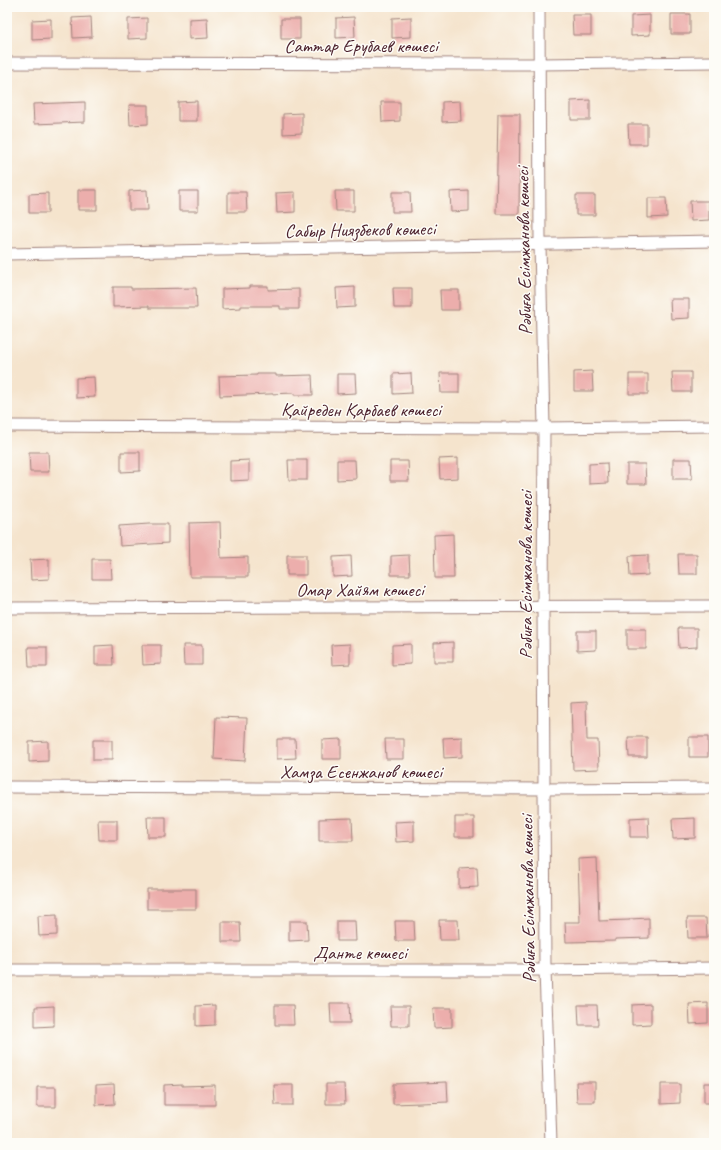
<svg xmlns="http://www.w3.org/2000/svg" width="721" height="1150" viewBox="0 0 721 1150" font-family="Caveat,sans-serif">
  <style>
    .building { fill: #ecaeac }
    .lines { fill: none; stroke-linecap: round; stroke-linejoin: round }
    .street-casing { stroke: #a0827c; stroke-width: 13 }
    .street { stroke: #fff; stroke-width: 11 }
    .labels { text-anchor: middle; stroke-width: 3; stroke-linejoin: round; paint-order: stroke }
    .street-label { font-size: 19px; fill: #4a1f2b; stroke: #fdfcf7 }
  </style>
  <rect width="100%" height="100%" fill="#fdfcf7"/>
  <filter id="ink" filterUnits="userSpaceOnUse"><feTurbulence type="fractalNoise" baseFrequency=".025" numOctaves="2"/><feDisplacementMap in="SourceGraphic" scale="8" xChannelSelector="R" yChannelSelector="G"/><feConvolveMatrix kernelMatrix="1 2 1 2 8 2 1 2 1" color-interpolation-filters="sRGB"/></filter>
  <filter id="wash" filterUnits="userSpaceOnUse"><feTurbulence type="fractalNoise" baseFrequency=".012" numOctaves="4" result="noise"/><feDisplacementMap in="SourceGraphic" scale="16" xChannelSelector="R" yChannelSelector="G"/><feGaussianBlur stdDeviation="0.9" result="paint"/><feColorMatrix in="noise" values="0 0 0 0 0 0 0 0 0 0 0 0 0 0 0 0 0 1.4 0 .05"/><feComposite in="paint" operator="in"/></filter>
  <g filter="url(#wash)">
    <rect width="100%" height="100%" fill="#f5e4cd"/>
    <g id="blocks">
      <!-- building -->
      <path class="building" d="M671,14H690V34H671Z
        M572,15H591V35H573Z
        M650,15V35L631,36V16Z
        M91,17L92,37L73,38L72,18Z
        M354,17L355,37L336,38V18Z
        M411,17V37L392,38V18Z
        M147,18V38L128,39V19Z
        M207,18L208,38L189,39V19Z
        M51,19V39L32,40V20Z
        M281,19H300V39H281Z
        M590,100V120H571V101Z
        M197,101V121H178V102Z
        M460,101L461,121L442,122V102Z
        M85,102V122L34,124L33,104Z
        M381,102H400V121L382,122Z
        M129,105H148V124L130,125Z
        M302,113V133L283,134V114Z
        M498,114H520L519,214H496Z
        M628,124H647V144H629Z
        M78,190H97V210H78Z
        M147,190L148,210H129V191Z
        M179,191H198V211H179Z
        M335,191H354V211H336Z
        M469,191V211L451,212L450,192Z
        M228,192H246L247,212H228Z
        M295,192V212L277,213L276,193Z
        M392,192H410L411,212H392Z
        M48,193V213H29V194Z
        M576,195H595V215H576Z
        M648,198H666L667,217L648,218Z
        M690,201H709V220L691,221Z
        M250,286H268V290L299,289V309H280V306H241V308L222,309V289L250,288Z
        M113,287H131V289L196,288L197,308H149V306L113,307Z
        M355,287V307L337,308L336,288Z
        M393,288H412V308H394Z
        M440,290H459V310H441Z
        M670,299H689V318L671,319Z
        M592,371L593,391H574V372Z
        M672,372H691V392H673Z
        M411,373L412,393L393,394V374Z
        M440,373H459V393H441Z
        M257,374H276V376L312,375L313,395H294V393L220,396L219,376L257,375Z
        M337,374H355L356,393L337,394Z
        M629,374H648V394H629Z
        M94,377L95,397L76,398V378Z
        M29,452H48L49,472H30Z
        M121,452H140V471L121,472Z
        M458,458V478L440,479L439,459Z
        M673,459H691L692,479H673Z
        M249,460V480L230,481V461Z
        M288,460H307V480H289Z
        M337,460H355L356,479L337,480Z
        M390,461H408L409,481H390Z
        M607,463L608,483L589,484V464Z
        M627,464H645L646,484H627Z
        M220,522L221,558L248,557V577H190L189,523Z
        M149,524H168V543L120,546L119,526Z
        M453,534L454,578H435L434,535Z
        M678,554H697V574H679Z
        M287,555H306V575H287Z
        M409,555L410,575H391V556Z
        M648,555V575L630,576L629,556Z
        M351,556L352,576L333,577V557Z
        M49,559V579L31,580L30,560Z
        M92,559H110L111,579H92Z
        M678,628H697V647L679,648Z
        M627,629H646V649H627Z
        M577,631H596V650L577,651Z
        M453,642V662H434V643Z
        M350,644V664L332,665L331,645Z
        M411,644V664L392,665V645Z
        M113,645L114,665H95V646Z
        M142,645H161V664L143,665Z
        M183,645H202V665H184Z
        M28,647H47V667H29Z
        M586,702L587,740H598L599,769L573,770L571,703Z
        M216,717L247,718L245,761L214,759Z
        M462,737V757L444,758L443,738Z
        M628,737H647V757H629Z
        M689,737H708V757H689Z
        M277,739H295L296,758L277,759Z
        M341,739V759H322V740Z
        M385,739H404V759H386Z
        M93,740H112V760H93Z
        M48,741V761L29,762V742Z
        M147,817H166V837H148Z
        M455,817H474V837H455Z
        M648,817L649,837H630V818Z
        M352,818L353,841H319V819Z
        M695,818V838L673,839L672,819Z
        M98,820H117V840H99Z
        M414,821V841L396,842L395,822Z
        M597,858L599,921L630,920V919L649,918V938L615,939V941L566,942L565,922H580L578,859Z
        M477,867L478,887L459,888V868Z
        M147,889H196V909H147Z
        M57,915V935L39,936L38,916Z
        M687,918H706L707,938H688Z
        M439,920H458L459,940H440Z
        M289,921H307L308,940L289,941Z
        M337,921H355L356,941H337Z
        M395,921H414L415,941H396Z
        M222,922H240L241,942H222Z
        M330,1003H349L350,1023H331Z
        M708,1003V1023L690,1024L689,1004Z
        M651,1004V1024L632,1025V1005Z
        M215,1005V1025L196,1026V1006Z
        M275,1005H293L294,1025H275Z
        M578,1005H597L598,1025H579Z
        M54,1006V1026L35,1027V1007Z
        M390,1006H409V1026H391Z
        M433,1008H452V1027L434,1028Z
        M447,1082L448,1102L393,1104V1084Z
        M576,1082H595V1102H577Z
        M704,1083H714V1103H704Z
        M114,1084L115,1104L96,1105V1085Z
        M182,1084V1086L215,1085V1105H164V1085Z
        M326,1084H344L345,1104H326Z
        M661,1084H680V1103L661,1104Z
        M274,1085H293V1105H275Z
        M37,1087H56V1107H37Z"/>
    </g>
  </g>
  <g filter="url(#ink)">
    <use href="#blocks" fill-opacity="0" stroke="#a0827c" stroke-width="1"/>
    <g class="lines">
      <!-- street casing -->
      <g class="street-casing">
        <path id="street" d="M539,7L540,244L544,428L543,607L545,970L551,1143
          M7,63L539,64L714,62
          M7,254L714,241
          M7,426L544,428L714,426
          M7,608L714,606
          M7,787L544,789L714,788
          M7,970H545L714,968"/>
      </g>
      <!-- street -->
      <use href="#street" class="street"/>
    </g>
  </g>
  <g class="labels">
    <!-- street labels -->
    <g class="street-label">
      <text x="361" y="52">Саттар Ерубаев көшесі</text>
      <text transform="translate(360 229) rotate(-1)" y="7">Сабыр Ниязбеков көшесі</text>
      <text transform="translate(523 251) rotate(-91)" y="7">Рәбиға Есімжанова көшесі</text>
      <text x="361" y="416">Қайреден Қарбаев көшесі</text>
      <text transform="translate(525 575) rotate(-90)" y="7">Рәбиға Есімжанова көшесі</text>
      <text x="360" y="596">Омар Хайям көшесі</text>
      <text x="361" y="778">Хамза Есенжанов көшесі</text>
      <text transform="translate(527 899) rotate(-91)" y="7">Рәбиға Есімжанова көшесі</text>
      <text x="360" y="959">Данте көшесі</text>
    </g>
  </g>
  <!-- margin -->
  <rect width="721" height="1150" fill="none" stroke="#fdfcf7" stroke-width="24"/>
</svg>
